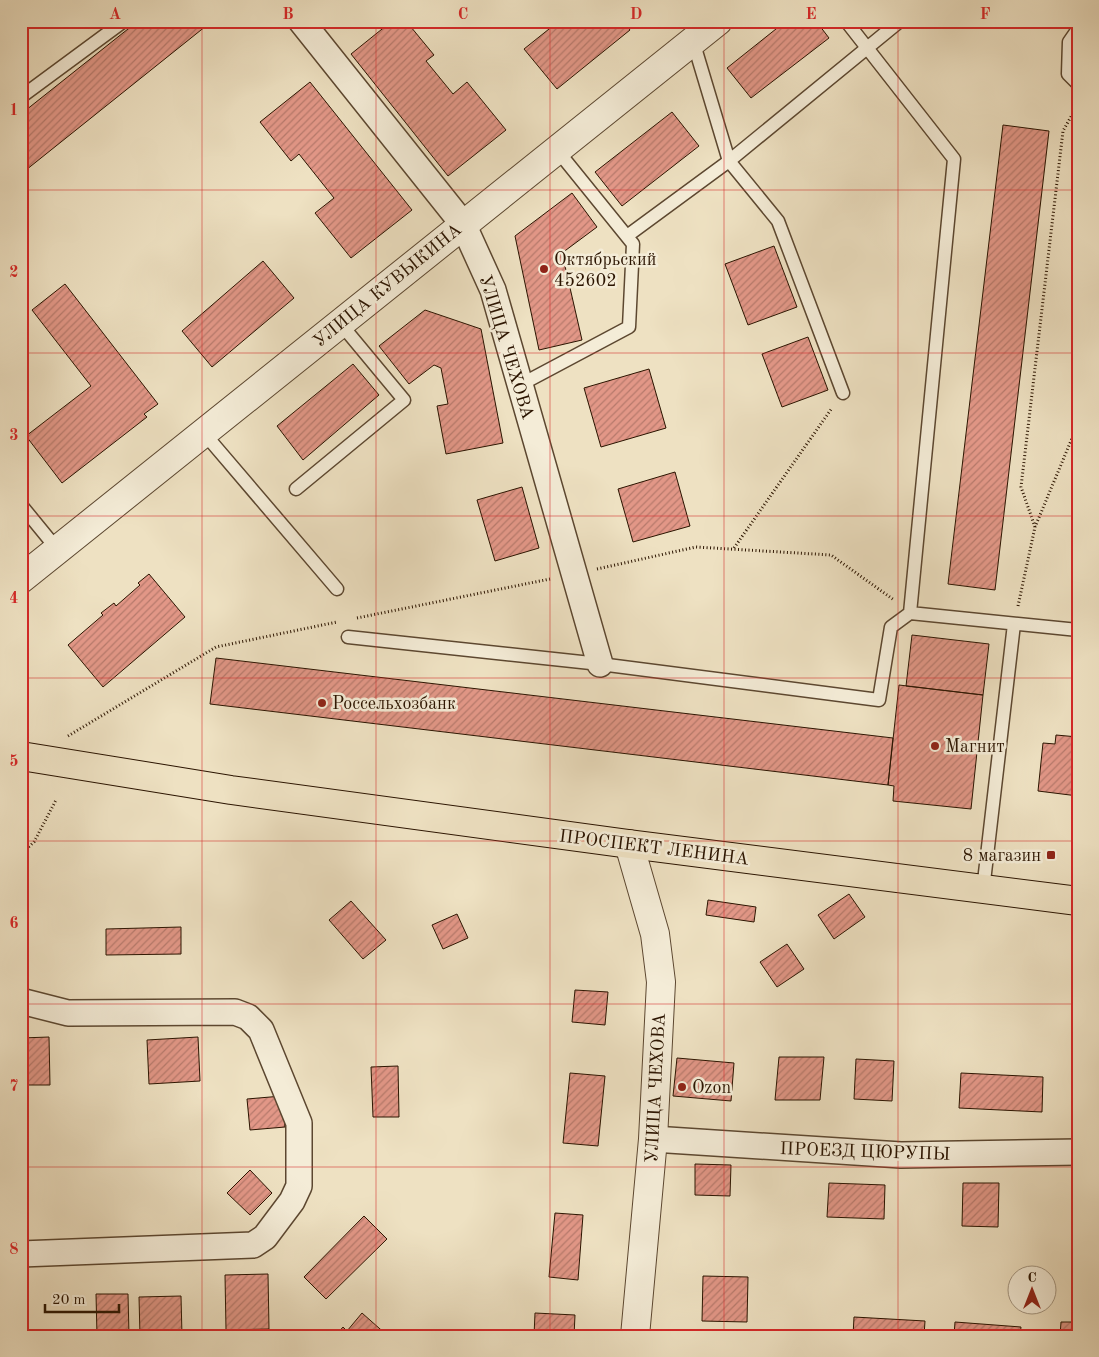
<svg xmlns="http://www.w3.org/2000/svg" width="1099" height="1357" viewBox="0 0 1099 1357" font-family="'Old Standard TT',serif">
  <style>
    .building { fill: url(#building-hatch); stroke: #2b1400 }
    .lines { fill: none; stroke-linecap: round; stroke-linejoin: round }
    .service-casing { stroke: #5c4730; stroke-width: 15 }
    .minor-casing { stroke: #5c4730; stroke-width: 28 }
    .tertiary-casing { stroke: #5c4730; stroke-width: 30 }
    .primary-casing { stroke: #2b1400; stroke-width: 30 }
    .path { stroke: #2b1400; stroke-width: 3; stroke-dasharray: 1 2.5; stroke-linecap: butt }
    .service { stroke: #f4ecd7; stroke-width: 12 }
    .minor { stroke: #f4ecd7; stroke-width: 25 }
    .tertiary { stroke: #f4ecd7; stroke-width: 28 }
    .primary { stroke: #eee1c2; stroke-width: 28 }
    .grid { fill: none; stroke: #d62828; stroke-width: 1; stroke-opacity: 0.55 }
    .poi-dot { fill: #8f2418; stroke: #f4ecd7; stroke-width: 2 }
    .labels { text-anchor: middle; stroke-width: 5; stroke-linejoin: round; paint-order: stroke }
    .poi-label { font-size: 18px; fill: #2b1400; stroke: #f4ecd7; text-anchor: start }
    .street-label { font-size: 18px; fill: #2b1400; stroke: #f4ecd7 }
    .neatline { fill: none; stroke: #d62828; stroke-width: 2 }
    .grid-label { font-size: 16px; text-anchor: middle; font-weight: bold; fill: #d62828 }
  </style>
  <defs>
    <pattern id="building-hatch" width="6" height="6" patternUnits="userSpaceOnUse" patternTransform="scale(1.25)"><rect width="6" height="6" fill="#e29787"/><path d="M-1 1l2-2M0 6l6-6M5 7l2-2" fill="none" stroke="#b77a6c"/></pattern>
  </defs>
  <rect width="100%" height="100%" fill="#eee1c2"/>
  <filter id="stains"><feTurbulence type="fractalNoise" baseFrequency=".004" numOctaves="4"/><feColorMatrix values="0 0 0 0 .2 0 0 0 0 .09 0 0 0 0 .02 0 0 0 .5 -.17"/></filter>
  <radialGradient id="worn" r=".72"><stop offset=".6" stop-color="#630" stop-opacity="0"/><stop offset="1" stop-color="#630" stop-opacity=".3"/></radialGradient>
  <!-- building -->
  <path class="building" d="M138,21L211,22L21,174V114Z
    M392,21H406L434,55L426,61L453,94L467,82L506,130L448,176L351,54Z
    M559,21H623L630,30L557,89L524,49Z
    M786,21H816L829,38L751,98L727,68Z
    M310,82L412,210L351,258L315,213L334,198L299,154L291,161L260,122Z
    M672,112L699,146L622,206L595,172Z
    M1003,125L1049,131L995,590L948,584Z
    M572,193L597,227L562,253L582,340L539,350L515,236Z
    M774,246L797,307L748,325L725,264Z
    M263,261L294,298L212,367L182,331Z
    M65,284L158,404L144,414L147,417L62,483L26,436L91,386L32,310Z
    M425,310L481,329L503,443L446,454L437,406L448,404L441,368L434,365L409,384L379,346Z
    M808,337L828,390L782,407L762,354Z
    M353,364L379,395L303,460L277,426Z
    M649,369L666,428L601,447L584,388Z
    M675,472L690,526L633,542L618,489Z
    M522,487L539,548L495,561L477,500Z
    M149,574L185,617L103,687L68,645L103,615L101,613L114,603L116,606L140,585L138,583Z
    M912,635L989,644L983,695L906,686Z
    M216,658L893,738L888,785L210,704Z
    M899,685L983,695L971,809L893,801L894,786L888,785Z
    M1056,735L1078,737V796L1038,791L1043,743L1055,744Z
    M849,894L865,917L834,939L818,915Z
    M708,900L756,907L754,922L706,915Z
    M351,901L386,940L363,959L329,920Z
    M457,914L468,938L443,949L432,925Z
    M181,927V954L106,955V929Z
    M787,944L804,969L777,987L760,962Z
    M575,990L608,992L605,1025L572,1022Z
    M49,1037L50,1085H21V1038Z
    M198,1037L200,1081L149,1084L147,1040Z
    M779,1057H824L820,1100H775Z
    M677,1058L734,1063L731,1101L673,1096Z
    M856,1059L894,1061L892,1101L854,1099Z
    M398,1066L399,1117H373L371,1067Z
    M570,1073L605,1076L598,1146L563,1143Z
    M961,1073L1043,1077L1042,1112L959,1108Z
    M282,1096L285,1127L250,1130L247,1099Z
    M695,1164L731,1165L730,1196L695,1195Z
    M250,1170L272,1193L250,1215L227,1193Z
    M829,1183L885,1185L884,1219L827,1217Z
    M963,1183H999L998,1227L962,1226Z
    M555,1213L583,1215L578,1280L549,1277Z
    M364,1216L387,1239L326,1299L304,1277Z
    M268,1274L269,1329L226,1330L225,1275Z
    M703,1276L748,1277L747,1322L702,1321Z
    M96,1294H128L129,1336H97Z
    M181,1296L182,1336H140L139,1297Z
    M21,1308H24L25,1336H21Z
    M362,1313L388,1336H335L343,1327L347,1331Z
    M535,1313L575,1315L574,1336H534Z
    M854,1317L925,1321L924,1336H853Z
    M955,1322L1021,1327L1020,1336H954Z
    M1061,1322H1078V1336H1060Z"/>
  <g class="lines">
    <!-- service casing -->
    <g class="service-casing">
      <path id="service" d="M846,21L954,159L910,613
        M1078,29L1069,42L1068,74L1078,84
        M693,41L729,161L778,221L843,393
        M21,97L124,21
        M627,236L729,161L900,21
        M520,385L629,327L633,244L557,150
        M203,432L337,589
        M296,489L404,400L340,323
        M21,505L57,549
        M348,637L600,664L879,700L891,627L910,613L1078,630
        M983,890L1014,624"/>
    </g>
    <!-- minor casing -->
    <g class="minor-casing">
      <path id="minor" d="M301,21L463,224L493,290L600,664
        M21,1001L68,1013L235,1012L248,1017L261,1030L299,1123V1186L292,1201L265,1237L253,1245L21,1254
        M653,1139L901,1155L1078,1152"/>
    </g>
    <!-- tertiary casing -->
    <g class="tertiary-casing">
      <path id="tertiary" d="M21,579L718,21
        M629,844L655,934L661,982L653,1139L635,1336"/>
    </g>
    <!-- primary casing -->
    <g class="primary-casing">
      <path id="primary" d="M21,756L231,790L629,844L1078,901"/>
    </g>
    <!-- path -->
    <path class="path" d="M1035,527L1021,487L1063,131L1078,104
      M734,548L832,408
      M597,569L696,547L831,555L894,600
      M1018,606L1035,527L1078,424
      M357,618L550,579
      M68,736L216,647L337,622
      M21,854L34,842L56,800"/>
    <!-- service -->
    <use href="#service" class="service"/>
    <!-- minor -->
    <use href="#minor" class="minor"/>
    <!-- tertiary -->
    <use href="#tertiary" class="tertiary"/>
    <!-- primary -->
    <use href="#primary" class="primary"/>
  </g>
  <!-- grid -->
  <path class="grid" d="M202,21V1336M376,21V1336M550,21V1336M724,21V1336M898,21V1336M21,190H1078M21,353H1078M21,516H1078M21,678H1078M21,841H1078M21,1004H1078M21,1167H1078"/>
  <!-- markers -->
  <g class="poi-dot">
    <circle cx="544" cy="269" r="5"/>
    <circle cx="322" cy="703" r="5"/>
    <circle cx="935" cy="746" r="5"/>
    <rect x="1046" y="850" width="10" height="10" rx="2.5"/>
    <circle cx="682" cy="1087" r="5"/>
  </g>
  <g class="labels">
    <!-- poi labels -->
    <g class="poi-label">
      <text x="554" y="265">Октябрьский<tspan x="554" dy="21">452602</tspan></text>
      <text x="332" y="709">Россельхозбанк</text>
      <text x="945" y="752">Магнит</text>
      <text x="1041" y="861" text-anchor="end">8 магазин</text>
      <text x="692" y="1093">Ozon</text>
    </g>
    <!-- street labels -->
    <g class="street-label">
      <text transform="translate(387 285) rotate(-39)" y="6">УЛИЦА КУВЫКИНА</text>
      <text transform="translate(507 347) rotate(73)" y="6">УЛИЦА ЧЕХОВА</text>
      <text transform="translate(654 847) rotate(7)" y="6">ПРОСПЕКТ ЛЕНИНА</text>
      <text transform="translate(655 1088) rotate(-87)" y="6">УЛИЦА ЧЕХОВА</text>
      <text transform="translate(865 1151) rotate(2)" y="6">ПРОЕЗД ЦЮРУПЫ</text>
    </g>
  </g>
  <!-- margin -->
  <rect width="1099" height="1357" fill="none" stroke="#eee1c2" stroke-width="55"/>
  <!-- north arrow -->
  <g transform="translate(1032 1290)"><circle r="24" fill="#f4ecd7" stroke="#a49681"/>
  <path d="M0-4L9 19L0 12L-9 19Z" fill="#8f2418"/>
  <text y="-8" font-size="14" font-weight="bold" text-anchor="middle" fill="#2b1400">С</text>
  </g>
  <!-- scale -->
  <path d="M45 1304v8h74v-8" fill="none" stroke="#2b1400" stroke-width="2.5"/>
  <text x="52" y="1304" font-size="15" fill="#2b1400" stroke="#f4ecd7" stroke-width="4" paint-order="stroke">20 m</text>
  <rect x="28" y="28" width="1044" height="1302" class="neatline"/>
  <g class="grid-label">
    <text x="115" y="19">A</text>
    <text x="288" y="19">B</text>
    <text x="463" y="19">C</text>
    <text x="636" y="19">D</text>
    <text x="811" y="19">E</text>
    <text x="985" y="19">F</text>
    <text x="14" y="115">1</text>
    <text x="14" y="277">2</text>
    <text x="14" y="440">3</text>
    <text x="14" y="603">4</text>
    <text x="14" y="766">5</text>
    <text x="14" y="928">6</text>
    <text x="14" y="1091">7</text>
    <text x="14" y="1254">8</text>
  </g>
  <rect width="100%" height="100%" filter="url(#stains)"/>
  <rect width="100%" height="100%" fill="url(#worn)"/>
</svg>
